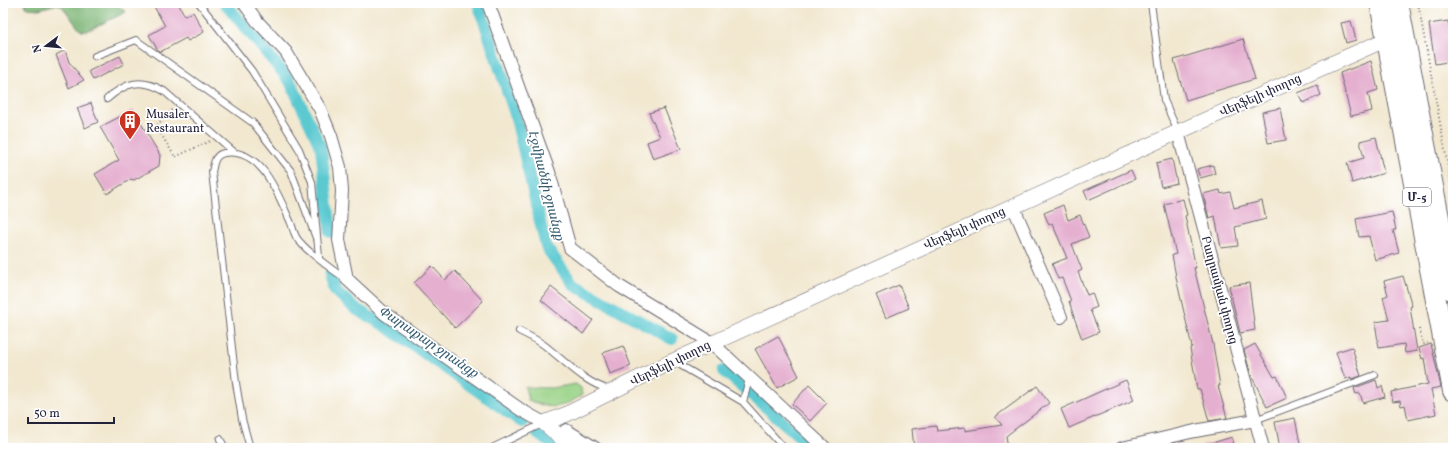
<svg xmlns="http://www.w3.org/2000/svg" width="1456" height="451" viewBox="0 0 1456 451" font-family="Vollkorn,'Noto Serif Armenian',serif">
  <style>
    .green { fill: #99d286; stroke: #5e7a60 }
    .forest { fill: #7ab473; stroke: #4e6b57 }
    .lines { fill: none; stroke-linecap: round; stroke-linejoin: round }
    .canal { stroke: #5cc9d1; stroke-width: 12 }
    .building { fill: #e5b0d0 }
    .service-casing { stroke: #6b676f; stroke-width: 8 }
    .minor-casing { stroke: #6b676f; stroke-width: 14 }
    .tertiary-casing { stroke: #6b676f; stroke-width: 16 }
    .trunk-casing { stroke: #6b676f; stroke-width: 22 }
    .path { stroke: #6b676f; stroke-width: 2; stroke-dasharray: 1 3; stroke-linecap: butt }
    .service { stroke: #fff; stroke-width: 6 }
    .minor { stroke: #fff; stroke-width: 12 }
    .tertiary { stroke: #fff; stroke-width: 15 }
    .trunk { stroke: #fff; stroke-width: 20 }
    .labels { text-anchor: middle; stroke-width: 3.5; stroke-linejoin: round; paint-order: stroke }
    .shield { fill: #fff; stroke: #646476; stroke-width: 1 }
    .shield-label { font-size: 11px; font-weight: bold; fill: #22223b }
    .street-label { font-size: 12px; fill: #22223b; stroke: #fff }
    .poi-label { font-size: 12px; fill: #22223b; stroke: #fff; text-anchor: start }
    .water-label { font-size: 13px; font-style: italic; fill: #365c70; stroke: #fff }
  </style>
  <rect width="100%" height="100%" fill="#fff"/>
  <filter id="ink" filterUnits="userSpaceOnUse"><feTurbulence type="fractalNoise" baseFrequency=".025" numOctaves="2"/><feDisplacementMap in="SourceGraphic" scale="8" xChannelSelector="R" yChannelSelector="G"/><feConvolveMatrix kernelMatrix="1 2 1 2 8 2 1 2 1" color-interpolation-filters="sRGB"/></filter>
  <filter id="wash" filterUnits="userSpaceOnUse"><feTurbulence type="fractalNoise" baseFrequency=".012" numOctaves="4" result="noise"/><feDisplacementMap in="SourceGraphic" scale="16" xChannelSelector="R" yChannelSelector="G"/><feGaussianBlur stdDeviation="0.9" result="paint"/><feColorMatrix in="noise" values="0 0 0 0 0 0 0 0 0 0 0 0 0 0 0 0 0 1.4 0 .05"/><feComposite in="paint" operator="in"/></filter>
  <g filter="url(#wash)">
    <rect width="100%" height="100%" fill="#f2e8d0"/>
    <!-- green -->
    <path class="green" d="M576,384L581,388L582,395C560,409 552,410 528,400L525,387L552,388Z"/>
    <!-- forest -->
    <path class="forest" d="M24,3H115L126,12L87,31H81C73,23 67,9 58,4L39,9L27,8Z"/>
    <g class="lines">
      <!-- canal -->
      <path class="canal" d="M225,3L290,81L321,148L331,232
        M478,3L515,114L546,247L573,284L672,339
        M330,275L335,290L354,308L386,326L522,422
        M724,371L812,447
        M538,434L557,448"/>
    </g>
    <g id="blocks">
      <!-- building -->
      <path class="building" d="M152,3H178L185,16L193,12L204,32L188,41L186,38L160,52L157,49L149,35L165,26Z
        M1351,21L1356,40L1346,43L1341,23Z
        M1448,21L1453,48V61L1435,64L1429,24Z
        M1243,39L1255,79L1186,100L1174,60Z
        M65,50L69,62L84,80L69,88L56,55Z
        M120,56L124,64L93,80L89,71Z
        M1371,61L1378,90L1368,93L1372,111L1351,116L1340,73Z
        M1317,85L1321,95L1303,103L1298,93Z
        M91,103L98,122L85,128L77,108Z
        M664,108L681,149L653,159L647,142L660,137L649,113Z
        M1280,108L1286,140L1268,143L1262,112Z
        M133,110L160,155L159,166L134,180L131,179L107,194L95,174L119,160L100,127Z
        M1376,137L1384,173L1352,183L1347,163L1364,158L1360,141Z
        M1172,159L1177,183L1161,187L1156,163Z
        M1213,165L1215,174L1200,178L1197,169Z
        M1131,170L1135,179L1088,200L1084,191Z
        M1220,190L1221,194L1230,192L1234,208L1262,201L1266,219L1235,227L1238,246L1221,248L1215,216L1209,218L1203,194Z
        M1183,199L1187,215L1185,216L1196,268H1194L1213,344L1220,386H1218L1227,418L1209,421L1200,389H1197L1190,348L1192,347L1177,282L1172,255L1176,254L1164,204Z
        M1063,205L1068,220L1080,215L1089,237L1072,244L1082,270L1078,272L1087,295L1092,293L1097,307L1090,310L1099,332L1082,339L1074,317L1069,301H1071L1062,278L1058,279L1052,264L1067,258L1052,223L1049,225L1044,213Z
        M1392,212L1396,230H1393L1399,253L1375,260L1369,236L1359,237L1356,219Z
        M432,266L445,280L455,271L483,301L455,328L414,283Z
        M1403,276L1412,306L1410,307L1417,351L1405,353L1404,344L1379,348L1375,322L1389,320L1383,297L1388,295L1384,281Z
        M1249,283L1255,330L1240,333L1229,286Z
        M899,285L909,308L886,318L876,295Z
        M551,287L593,320L583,334L541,300Z
        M778,336L799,376L777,388L755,349Z
        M1255,344L1274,377L1277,376L1287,398L1267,407L1251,375L1244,350Z
        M1431,344L1441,387L1431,389L1436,414L1408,420L1405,405L1401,406L1400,401L1393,402L1391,392L1428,384L1424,358L1422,359L1419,348Z
        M623,346L631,366L610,374L603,353Z
        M1352,347L1361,376L1351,379V377L1345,379L1336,352Z
        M1126,380L1134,400L1069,428L1061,409Z
        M1376,380L1378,388L1382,386L1385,397L1363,403L1360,393L1356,394L1354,388Z
        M809,385L827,403L810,421L792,404Z
        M1037,386L1049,403L1006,436L1008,448H914L912,429L936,426L937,431L965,428V431L1002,425L995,417Z
        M1295,418L1301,448H1280L1275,422Z
        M1232,437L1235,448H1202V446Z"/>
    </g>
  </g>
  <g filter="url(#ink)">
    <use href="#blocks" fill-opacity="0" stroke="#6b676f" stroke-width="1"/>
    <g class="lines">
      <!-- service casing -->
      <g class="service-casing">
        <path id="service" d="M199,3L252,71L299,149L312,182L319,257
          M1151,3L1164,100L1178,132
          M95,56L136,40L253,123L291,171L316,238
          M107,99C126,82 141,78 164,91L234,152
          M519,331C527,335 536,339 544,345C565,361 583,382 610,390
          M675,362L743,402L784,448
          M743,402L749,379
          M1255,420L1375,375
          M220,439L225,448
          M250,448L242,419L236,383L212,172C214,164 214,155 224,153C262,147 278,195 291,223C293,229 295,238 300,242C308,252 335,272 346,279
          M492,448L544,423"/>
      </g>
      <!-- minor casing -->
      <g class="minor-casing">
        <path id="minor" d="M244,3L257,21L286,52L320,109L331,136L340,167L342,191L339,240L347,279L385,314L521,410L544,423
          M488,3L549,172L570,248L619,286L712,343L825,448
          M1178,132L1263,448
          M1013,206L1061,317
          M566,430L595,448
          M1122,448L1195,431L1255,420"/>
      </g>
      <!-- tertiary casing -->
      <g class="tertiary-casing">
        <path id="tertiary" d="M573,448L544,423L567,414L673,361L1178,132L1387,39"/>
      </g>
      <!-- trunk casing -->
      <g class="trunk-casing">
        <path id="trunk" d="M1380,3L1453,391
          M1398,3L1453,291"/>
      </g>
      <!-- path -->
      <path class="path" d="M1418,3L1453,194
        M172,110L156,126L175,157L210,141
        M1419,329L1423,344L1428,343"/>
      <!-- service -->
      <use href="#service" class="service"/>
      <!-- minor -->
      <use href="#minor" class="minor"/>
      <!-- tertiary -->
      <use href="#tertiary" class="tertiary"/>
      <!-- trunk -->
      <use href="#trunk" class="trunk"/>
    </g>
  </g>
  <!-- icons -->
  <defs>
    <g id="building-pin" transform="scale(1.15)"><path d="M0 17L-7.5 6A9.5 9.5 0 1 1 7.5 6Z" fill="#c8321e" stroke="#fff"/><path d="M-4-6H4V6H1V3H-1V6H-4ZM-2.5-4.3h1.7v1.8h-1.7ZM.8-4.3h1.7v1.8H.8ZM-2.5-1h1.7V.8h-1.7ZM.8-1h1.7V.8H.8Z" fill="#fff"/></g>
  </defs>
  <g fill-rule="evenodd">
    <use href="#building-pin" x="130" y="121"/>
  </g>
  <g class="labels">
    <!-- shield labels -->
    <rect class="shield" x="1403" y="188" width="28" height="18" rx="3"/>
    <g class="shield-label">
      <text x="1417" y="201">Մ-5</text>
    </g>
    <!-- street labels -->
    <g class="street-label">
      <text transform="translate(1260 95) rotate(-24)" y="4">Վերֆելի փողոց</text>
      <text transform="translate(964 228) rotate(-24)" y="4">Վերֆելի փողոց</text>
      <text transform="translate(1220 290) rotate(75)" y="4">Բաղրամյան փողոց</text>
      <text transform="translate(670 363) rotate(-26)" y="4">Վերֆելի փողոց</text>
    </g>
    <!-- poi labels -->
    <g class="poi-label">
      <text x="146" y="118">Musaler<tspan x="146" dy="14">Restaurant</tspan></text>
    </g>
    <!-- water labels -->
    <g class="water-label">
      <text transform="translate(547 185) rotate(76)" y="5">Էջմիածնի ջրանցք</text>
      <text transform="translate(429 341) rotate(34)" y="5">Փարաքար ջրանցք</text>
    </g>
  </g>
  <!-- margin -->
  <rect width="1456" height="451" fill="none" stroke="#fff" stroke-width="16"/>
  <!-- north arrow -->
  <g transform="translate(46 46) rotate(254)" stroke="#ffffff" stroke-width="3" paint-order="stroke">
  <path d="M0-3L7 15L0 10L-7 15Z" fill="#22223b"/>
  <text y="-6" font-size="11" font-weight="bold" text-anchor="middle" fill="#22223b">N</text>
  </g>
  <!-- scale -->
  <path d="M28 417v6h86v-6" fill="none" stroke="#22223b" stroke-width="2"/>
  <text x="34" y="417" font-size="12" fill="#22223b" stroke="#ffffff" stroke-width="3" paint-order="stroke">50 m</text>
</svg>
